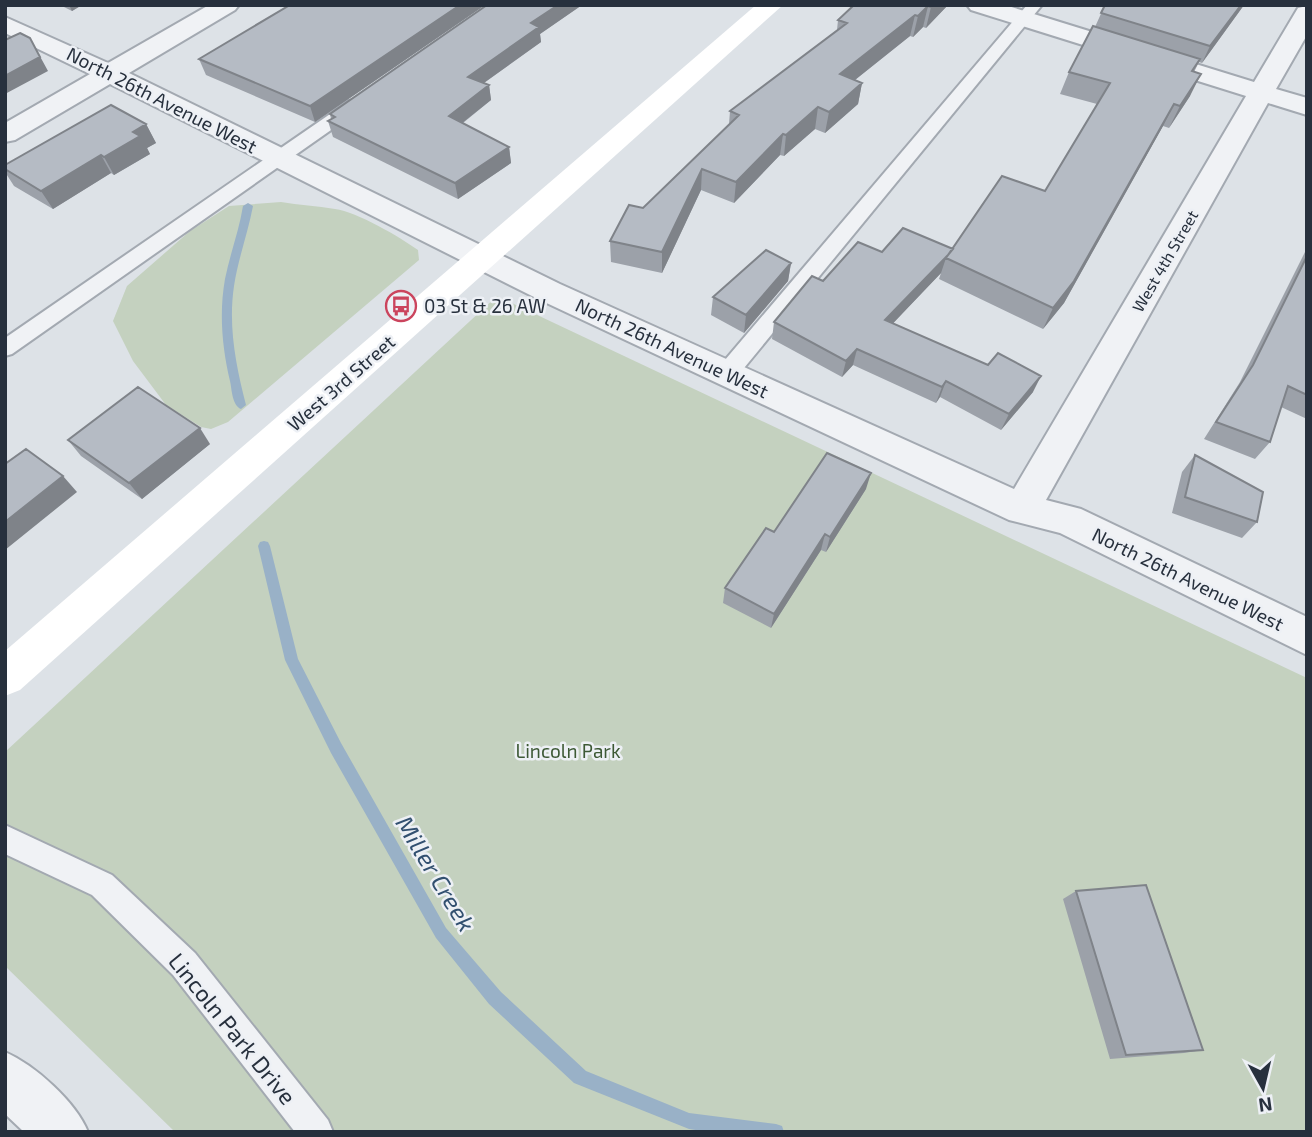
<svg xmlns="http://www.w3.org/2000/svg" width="1312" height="1137" viewBox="0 0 1312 1137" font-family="'Exo 2',sans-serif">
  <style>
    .green { fill: #c4d1bf }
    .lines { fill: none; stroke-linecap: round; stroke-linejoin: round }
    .stream { fill: #99b1c7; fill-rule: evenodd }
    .lane-casing { stroke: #a3a9b1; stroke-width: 4 }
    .street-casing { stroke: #a3a9b1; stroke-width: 4 }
    .lane { fill: #f0f2f5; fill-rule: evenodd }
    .street { fill: #f0f2f5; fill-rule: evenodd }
    .secondary { fill: #fff; fill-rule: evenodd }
    .wall { fill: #9ca1a9 }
    .shaded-wall { fill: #7f8389 }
    .building { fill: #b5bbc4; stroke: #7f8389; stroke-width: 2 }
    .labels { text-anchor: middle; stroke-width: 5; stroke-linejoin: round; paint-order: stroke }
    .far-street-label { font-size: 16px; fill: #27303d; stroke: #edf0f5 }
    .street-label { font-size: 19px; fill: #27303d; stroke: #edf0f5 }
    .poi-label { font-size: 19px; fill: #27303d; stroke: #edf0f5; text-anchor: start }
    .park-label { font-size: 19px; fill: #3d5935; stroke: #edf0f5 }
    .near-street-label { font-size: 23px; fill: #27303d; stroke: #edf0f5 }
    .near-water-label { font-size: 24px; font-style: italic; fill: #325070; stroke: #edf0f5 }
  </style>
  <rect width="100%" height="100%" fill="#dde2e7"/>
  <!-- green -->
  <path class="green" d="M281,202C299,205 317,206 335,209C357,212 400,237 418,250L419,260L228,422L211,429L201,427L166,405L133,361L113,321L127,286L190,231L229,206Z
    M497,296L1307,678V1132H175L5,966V752Z"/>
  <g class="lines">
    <!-- stream -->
    <path class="stream" d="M248,203L253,206C248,233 238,259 234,286C228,327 236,366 246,405L241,409C232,405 232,390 230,381C222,347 219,313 225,279C230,254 239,231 243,206Z
      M264,541L268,542L270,546L298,659L341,743L446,928L501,992L586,1071L689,1113L776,1124L782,1126L784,1132H708L689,1129L574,1083L489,1004L436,938L331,753L285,660L258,546L260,542Z"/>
    <!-- lane casing -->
    <g class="lane-casing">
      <path id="lane" d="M1027,5H1042L735,379L727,381L719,379L716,373L719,367Z
        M355,100L361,101L363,105L361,109L12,354L5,356V338L349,101Z
        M5,825L112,875L195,953L328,1120L333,1132H295L173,975L92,895L5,854Z"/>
    </g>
    <!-- street casing -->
    <g class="street-casing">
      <path id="street" d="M209,5H239L235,10L129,73L560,284L1014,489L1246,96L971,10L967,5H1005L1254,82L1295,13L1298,8L1307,6V35L1276,89L1307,98V115L1268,103L1046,500L1081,509L1307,617V655L1060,533L1009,520L538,299L110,84L15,140L5,142V123L90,74L5,33V17L108,63Z
        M5,1052C35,1065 76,1102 88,1132H24L5,1114Z"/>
    </g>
    <!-- lane -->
    <use href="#lane" class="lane"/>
    <!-- street -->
    <use href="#street" class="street"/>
    <!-- secondary -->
    <path class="secondary" d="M756,5H783L20,690L5,696V651Z"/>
  </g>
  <!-- wall -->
  <path class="wall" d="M60,5H82L72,11Z
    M285,5H485L315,122L206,75L199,59L286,8Z
    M487,5H582L540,34L541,42L484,83L489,85L491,100L463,123L509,147L511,163L458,199L333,137L328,121L331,119L330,114Z
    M854,5H948L926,28L923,27L913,37L910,36L855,80L862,83L858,104L825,133L815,129L784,156L780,155L734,203L701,190L662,273L611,262L610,241L729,124L730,111L837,30L838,20Z
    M1097,5H1244L1202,63L1199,62L1194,72L1190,96L1169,128L1163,126L1064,303L1043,329L939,279L941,273L893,323L1033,392L1001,430L940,397L936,403L853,365L842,377L772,339L774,322L823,281L882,252L953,249L1045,191L1097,104L1060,94L1069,72L1095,27L1104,7Z
    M146,124L156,143L147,148L150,154L114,175L111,173L53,209L14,186L5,172V165Z
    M1307,248V419L1281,407L1270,442L1255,459L1204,439L1240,382Z
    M791,263L788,281L744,333L711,315L713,297Z
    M68,440L210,444L142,499L81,456Z
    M1195,455L1257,522L1242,538L1172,513L1182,472Z
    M866,489L826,552L821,550L771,628L723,603L725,588L774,532Z
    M1076,891L1203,1050L1184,1053L1110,1059L1063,899Z"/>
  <!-- shaded-wall -->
  <path class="shaded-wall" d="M69,5H82L72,11Z
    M460,5H485L315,122L310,106Z
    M558,5H582L540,34L541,42L471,92L468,77L531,23Z
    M933,5H948L926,28L931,7Z
    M1241,5H1244L1202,63L1210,46Z
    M928,6L923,27L913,37L918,16Z
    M915,15L910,36L836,95L840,74Z
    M30,38L48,71L5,94V76Z
    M1201,74L1190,96L1169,128L1180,106Z
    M862,83L858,104L825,133L829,112Z
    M489,85L491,100L452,131L449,116Z
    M1174,104L1163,126L1064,303L1043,329L1053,308Z
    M818,107L815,129L784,156L786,135Z
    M146,124L156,143L147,148L150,154L114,175L104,157L133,132Z
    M783,134L780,155L734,203L736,182Z
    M509,147L511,163L458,199L455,183Z
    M101,155L111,173L53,209L41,191Z
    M702,169L701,190L662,273V252Z
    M954,249L946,258L941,273L881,336L885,320Z
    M791,263L788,281L744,333L746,315Z
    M857,349L853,365L842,377L846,361Z
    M1041,376L1033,392L1001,430L1009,414Z
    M946,381L940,397L936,403L942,387Z
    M200,428L210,444L142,499L129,483Z
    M871,473L866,489L826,552L830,537Z
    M63,476L77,492L5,550V522Z
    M825,534L821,550L771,628L774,614Z"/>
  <!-- building -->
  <path class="building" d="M286,5H460L310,106L199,59L288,6Z
    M487,5H558L531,23L539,27L468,77L489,85L449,116L509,147L455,183L328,121L335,117L330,114Z
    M854,5H933L931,7L928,6L918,16L915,15L840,74L862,83L829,112L818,107L786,135L783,134L736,182L702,169L662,252L610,241L629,205L643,208L739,115L730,111L847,23L838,20Z
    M1105,5H1241L1210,46L1101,13Z
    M1093,26L1200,59L1192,71L1201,74L1180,106L1174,104L1074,281L1053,308L946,258L1002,176L1045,191L1110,83L1069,72Z
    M20,33L30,38L40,57L5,76V40Z
    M111,105L146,124L133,132L140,136L104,157L101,155L41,191L5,169V165Z
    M903,228L953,249L948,255L885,320L988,365L998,353L1041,376L1009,414L946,381L942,387L857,349L846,361L774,322L812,276L823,281L858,242L882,252Z
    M766,250L791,263L746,315L713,297Z
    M1307,256V395L1288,386L1270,442L1216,422L1253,365Z
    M138,387L200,428L129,483L68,440Z
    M26,449L63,476L5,522V464Z
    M827,453L871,473L830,537L825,534L774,614L725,588L766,528L774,532Z
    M1195,455L1263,492L1257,522L1185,497Z
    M1146,885L1203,1050L1126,1055L1076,891Z"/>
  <!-- icons -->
  <defs>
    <g id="bus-ring" transform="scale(1.575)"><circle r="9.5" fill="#edf0f5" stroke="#cb445d" stroke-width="1.5"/><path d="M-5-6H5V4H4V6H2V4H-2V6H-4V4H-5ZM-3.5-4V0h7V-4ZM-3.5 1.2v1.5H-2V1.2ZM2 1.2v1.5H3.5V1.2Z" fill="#cb445d"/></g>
  </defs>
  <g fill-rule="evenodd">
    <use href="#bus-ring" x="401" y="306"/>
  </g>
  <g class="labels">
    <!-- far-street labels -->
    <g class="far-street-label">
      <text transform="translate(1165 261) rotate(-60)" y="6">West 4th Street</text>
    </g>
    <!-- street labels -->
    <g class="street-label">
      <text transform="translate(162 100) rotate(27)" y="7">North 26th Avenue West</text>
      <text transform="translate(672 348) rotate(25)" y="7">North 26th Avenue West</text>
      <text transform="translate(341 383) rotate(-41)" y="7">West 3rd Street</text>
      <text transform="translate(1188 579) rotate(26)" y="7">North 26th Avenue West</text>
    </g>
    <!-- poi labels -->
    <g class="poi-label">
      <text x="424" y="313">03 St &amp; 26 AW</text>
    </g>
    <!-- park labels -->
    <g class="park-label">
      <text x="568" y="758">Lincoln Park</text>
    </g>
    <!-- near-street labels -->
    <g class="near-street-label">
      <text transform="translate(232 1029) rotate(51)" y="8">Lincoln Park Drive</text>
    </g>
    <!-- near-water labels -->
    <g class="near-water-label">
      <text transform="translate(435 874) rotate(59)" y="8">Miller Creek</text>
    </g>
  </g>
  <!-- border -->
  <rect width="1312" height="1137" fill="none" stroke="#27303d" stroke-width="14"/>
  <!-- north arrow -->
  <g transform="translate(1263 1088) rotate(172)" stroke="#edf0f5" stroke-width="5" paint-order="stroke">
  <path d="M0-5L12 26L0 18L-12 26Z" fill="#27303d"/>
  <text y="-10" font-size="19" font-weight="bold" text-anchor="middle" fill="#27303d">N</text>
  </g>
</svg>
